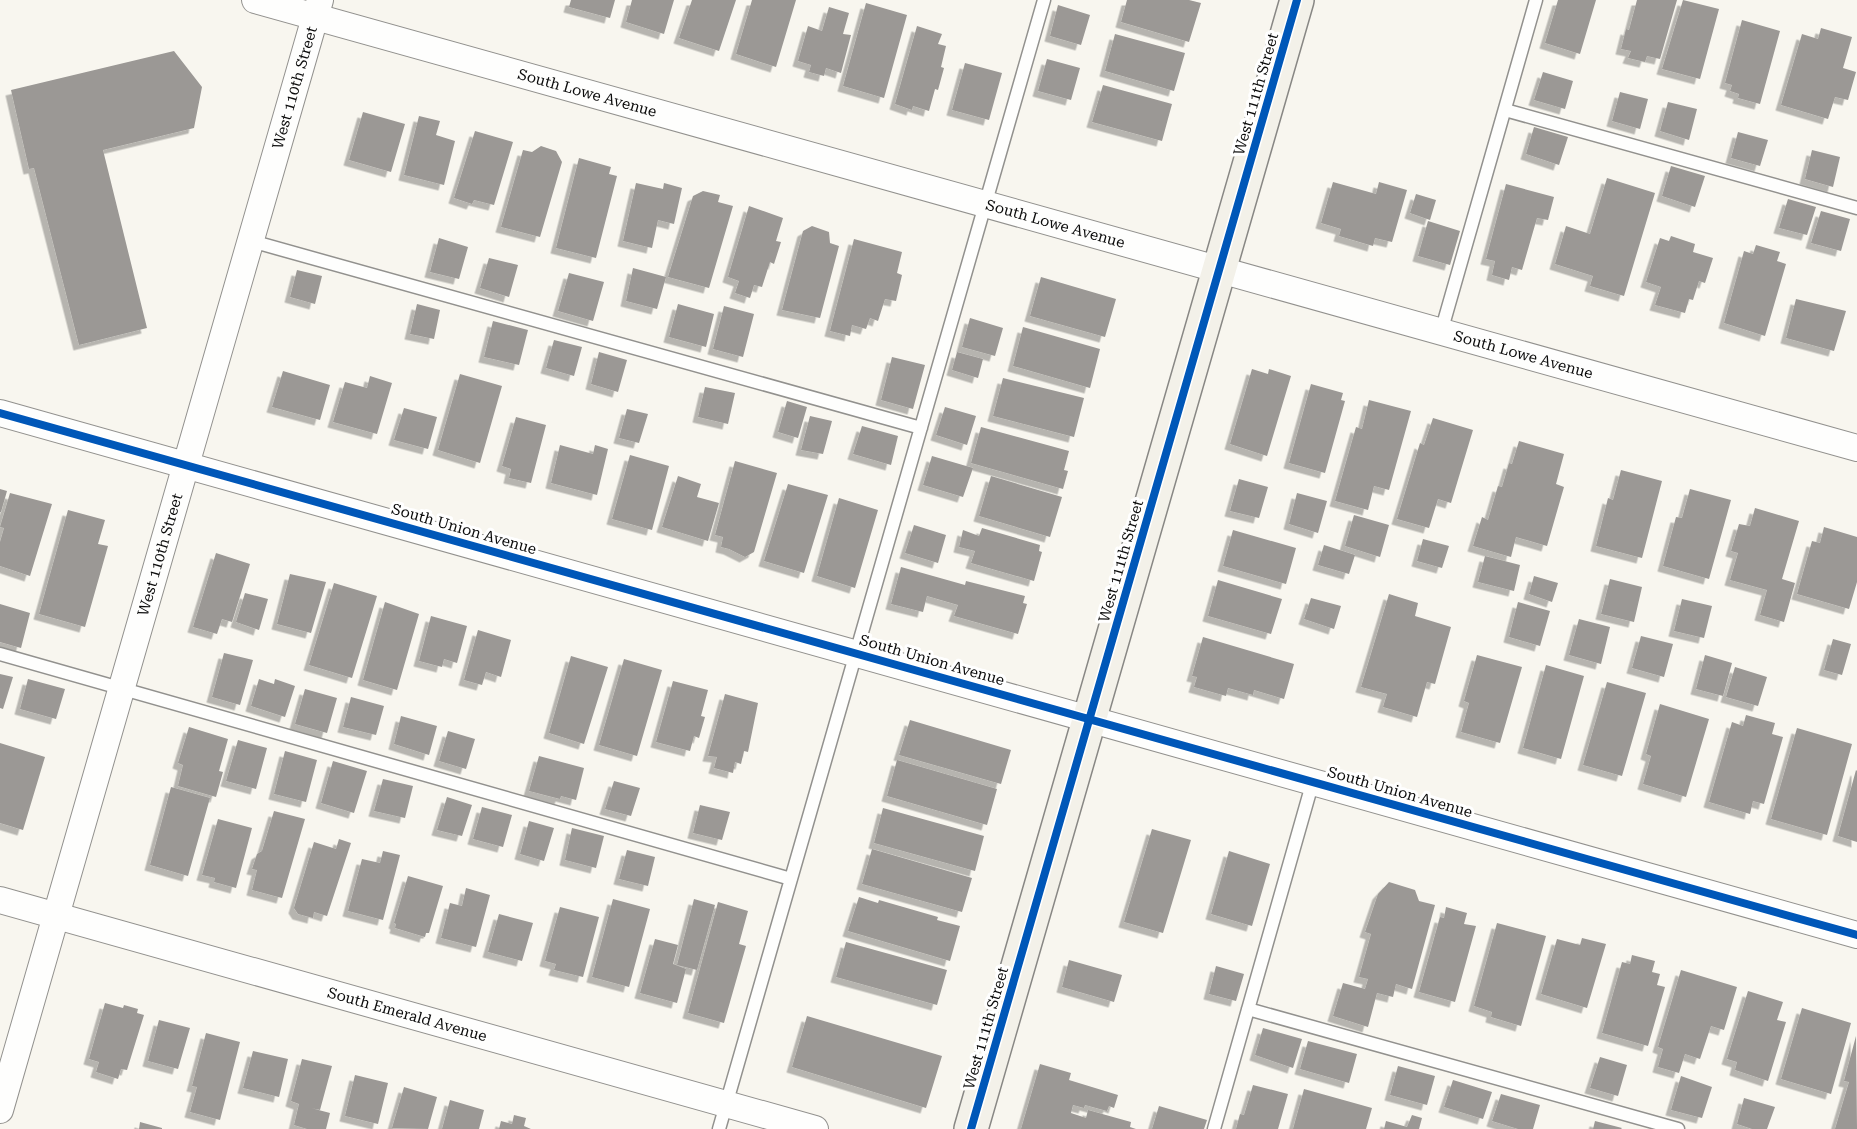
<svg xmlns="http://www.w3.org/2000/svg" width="1857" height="1129" viewBox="0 0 1857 1129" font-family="'Roboto Serif',serif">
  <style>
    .building { fill: #9b9895; filter: url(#shadow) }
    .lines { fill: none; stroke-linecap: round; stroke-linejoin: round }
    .lane-casing { stroke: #92918e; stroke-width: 15 }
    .street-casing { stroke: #92918e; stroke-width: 28 }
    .secondary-casing { stroke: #888784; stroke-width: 36 }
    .lane { stroke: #fefefd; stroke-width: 12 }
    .street { stroke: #fefefd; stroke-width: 26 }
    .secondary { stroke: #f3f1e9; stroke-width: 33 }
    .cycleway-casing { stroke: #fff; stroke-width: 11 }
    .cycleway { stroke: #0057b8; stroke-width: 8 }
    .labels { text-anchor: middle; stroke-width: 6; stroke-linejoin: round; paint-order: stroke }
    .street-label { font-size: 15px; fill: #0b0b0b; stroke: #fff }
  </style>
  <defs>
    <filter id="shadow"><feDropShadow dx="-5.5" dy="5.5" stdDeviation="0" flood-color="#0004"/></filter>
  </defs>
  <rect width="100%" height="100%" fill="#f8f6ef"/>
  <!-- building -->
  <path class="building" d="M571,0H615L610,18L569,7Z
    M632,0H674L664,34L626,22Z
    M692,0H736L719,51L679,38Z
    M752,0H796L776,67L736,54Z
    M1127,0H1189L1201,3L1189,42L1121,22Z
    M1558,0H1596L1580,54L1545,43Z
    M1637,0H1677L1660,59L1647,56L1645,62L1628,58L1631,51L1621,49L1626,29L1629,30Z
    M1683,0L1719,9L1700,79L1662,69Z
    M866,3L907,15L884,98L843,86Z
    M1058,5L1090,15L1081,45L1050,36Z
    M829,7L849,13L843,34L851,35L841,73L826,68L824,76L809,72L811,65L798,61L808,26L822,31Z
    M1742,20L1780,31L1760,104L1738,98L1739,94L1730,91L1732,85L1725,83Z
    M917,26L942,34L938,44L946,46L941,67L944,68L938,90L935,89L929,111L913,106L912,110L895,104Z
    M1821,28L1852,37L1843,68L1856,72L1848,100L1835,97L1828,119L1781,105L1802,34L1818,39Z
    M1115,34L1185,53L1174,91L1105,71Z
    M174,51L202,87L194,128L103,150L147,328L79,345L34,168L29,169L11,90Z
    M1047,59L1080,68L1071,100L1038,91Z
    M965,63L1002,73L989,120L952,110Z
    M1543,72L1573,81L1565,109L1534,100Z
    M1103,85L1172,104L1162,141L1092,122Z
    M1620,92L1648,99L1640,129L1612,121Z
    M1668,102L1697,109L1689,140L1660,131Z
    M363,112L405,124L391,172L349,160Z
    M419,116L440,121L436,135L455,141L444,185L404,175Z
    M1534,127L1568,137L1559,165L1526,154Z
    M475,131L513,142L494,205L474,200L472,204L454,198Z
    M1738,132L1768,140L1760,166L1731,158Z
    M541,146L556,151L562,162L540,237L501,227L523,150L532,152Z
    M1812,150L1840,157L1833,187L1805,179Z
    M579,158L611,167L609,174L617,176L596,258L556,248Z
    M1671,166L1705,176L1695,207L1662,196Z
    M1607,178L1655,193L1624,296L1590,286L1593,276L1555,264L1566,226L1590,234Z
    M1333,182L1376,194L1379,182L1407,190L1392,242L1375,238L1373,246L1339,236L1341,229L1321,223Z
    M636,183L663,189L664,183L682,188L674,224L658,220L652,248L623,241Z
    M1506,184L1554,197L1548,220L1537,218L1522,270L1512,267L1509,280L1492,275L1495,261L1486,259Z
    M703,191L720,195L718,202L733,206L709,288L668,277L693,196Z
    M1416,194L1436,200L1430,220L1410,213Z
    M1788,199L1816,207L1807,235L1779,228Z
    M749,206L783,218L776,241L781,242L774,264L770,262L762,287L754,285L750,298L735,293L739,281L728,277Z
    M1821,211L1850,219L1841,251L1811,243Z
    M1428,221L1460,231L1450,265L1418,256Z
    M812,226L829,232L830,243L839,246L820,318L782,310L803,231Z
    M1671,236L1695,244L1693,252L1713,258L1705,283L1699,281L1693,300L1689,299L1685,313L1655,305L1661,287L1646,282L1660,238L1669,241Z
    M439,238L468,247L459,279L430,272Z
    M854,239L902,252L897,273L902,275L896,301L885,299L878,321L870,318L866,329L852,325L850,336L830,331Z
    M1756,245L1780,252L1777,261L1786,264L1765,336L1724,323L1744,251L1753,254Z
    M489,258L518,265L509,297L480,288Z
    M633,268L666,277L657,309L626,301Z
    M297,270L322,276L315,304L290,297Z
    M569,273L604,282L593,321L558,311Z
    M1041,277L1116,299L1105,337L1030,316Z
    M1796,299L1846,311L1834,351L1786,338Z
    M417,304L440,310L434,339L410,334Z
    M678,304L714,314L706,347L669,337Z
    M724,306L754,314L743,357L713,349Z
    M970,318L1003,328L995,356L962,347Z
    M493,321L528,330L519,365L484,357Z
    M1023,327L1100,349L1090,388L1013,366Z
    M554,340L582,347L574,376L546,368Z
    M599,352L627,360L618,392L591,384Z
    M957,352L983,359L978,378L952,370Z
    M892,357L925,365L913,409L881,400Z
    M1252,369L1268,374L1269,369L1291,376L1267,456L1230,444Z
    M283,371L330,385L320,420L272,407Z
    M460,374L502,386L480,463L438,450Z
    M370,376L392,383L377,434L333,422L345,382L367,388Z
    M1003,378L1084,398L1074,437L993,416Z
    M1311,384L1343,393L1341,400L1345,401L1325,473L1289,463Z
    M705,387L735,393L728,424L698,417Z
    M1369,400L1411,411L1389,490L1374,486L1368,510L1335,501L1356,427L1362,429Z
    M787,401L807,407L798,438L778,432Z
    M945,407L976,416L967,445L936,435Z
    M404,408L437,417L428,449L394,440Z
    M627,409L648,414L639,443L619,438Z
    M810,416L832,421L823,454L801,450Z
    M516,417L546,425L531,483L509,478L511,469L502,466Z
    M1433,418L1473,430L1451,503L1438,499L1429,528L1397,519L1420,443L1424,445Z
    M862,426L898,436L891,465L853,454Z
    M981,427L1069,451L1064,470L1068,471L1063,489L971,463Z
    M1519,441L1564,454L1556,484L1564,487L1547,546L1516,537L1511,557L1473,546L1482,517L1488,520L1498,486L1502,487L1509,463L1512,464Z
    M560,445L593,454L595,445L608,449L597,495L551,483Z
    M630,455L669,466L652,530L612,519Z
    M932,456L973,468L963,497L923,485Z
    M735,461L777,473L754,552L745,557L729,549L721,547L723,537L715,535Z
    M1621,470L1662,481L1642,558L1596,546L1608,498L1613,500Z
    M678,476L701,484L697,497L719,503L708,541L662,527Z
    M991,476L1062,497L1050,537L979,516Z
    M1239,479L1268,487L1259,518L1230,511Z
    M788,484L828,495L804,573L764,561Z
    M0,489L7,491L1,512H0Z
    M1690,489L1731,500L1709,579L1663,566L1676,517L1682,518Z
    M10,493L52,504L30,576L0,566V542L4,528L0,527Z
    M1297,493L1327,501L1318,533L1289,524Z
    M839,498L878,510L855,588L817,576Z
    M1755,508L1799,521L1782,579L1795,583L1784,622L1760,615L1767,590L1730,580L1738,553L1731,551L1739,524L1750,526Z
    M68,510L105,520L98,544L108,546L85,627L39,614Z
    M1354,515L1389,525L1380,557L1345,546Z
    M914,525L946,535L938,563L905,553Z
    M1824,527L1857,537V582L1849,609L1797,594L1812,541L1820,543Z
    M982,528L1040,545L1039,551L1042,552L1034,581L971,563L975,551L959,547L963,530L979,536Z
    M1233,530L1296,548L1286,584L1223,566Z
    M1423,539L1449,546L1442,568L1417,561Z
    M1324,545L1355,555L1349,574L1318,565Z
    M216,553L250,564L232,622L222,619L217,634L193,627Z
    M1485,556L1520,565L1514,591L1478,582Z
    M901,567L965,585L966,581L1025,596L1023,603L1027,604L1018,634L954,616L958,605L927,596L923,612L891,604Z
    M290,574L326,582L311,633L277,624Z
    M1534,576L1558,583L1552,602L1529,594Z
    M1610,579L1642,587L1634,622L1601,614Z
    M1218,580L1282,599L1271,634L1208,616Z
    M334,583L377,596L352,678L309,665Z
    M245,593L268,599L259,630L236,622Z
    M1389,594L1418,603L1415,616L1451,627L1435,684L1427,682L1417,717L1383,707L1387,694L1361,687Z
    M1311,598L1341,606L1334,629L1304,619Z
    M1682,599L1712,606L1704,638L1674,631Z
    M385,602L419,614L397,690L363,680Z
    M1518,602L1550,611L1540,646L1509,637Z
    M0,604L30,613L21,648L0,642Z
    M431,616L467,626L457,663L444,659L442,667L419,661Z
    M1579,619L1610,627L1601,664L1569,655Z
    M478,630L511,640L501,677L486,672L482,685L464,680Z
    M1641,636L1673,644L1664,677L1632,668Z
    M1203,637L1294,664L1284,699L1254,690L1253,695L1228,688L1226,696L1194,687L1197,677L1192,676Z
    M1833,639L1851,644L1842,675L1824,670Z
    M224,653L253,660L240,705L212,697Z
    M1477,655L1522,667L1500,743L1461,732L1469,703L1464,701Z
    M1705,655L1732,663L1723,696L1696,689Z
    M571,656L608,667L584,744L549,733Z
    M624,659L662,670L637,756L599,745Z
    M1546,665L1584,676L1561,759L1523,748Z
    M1735,667L1767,677L1758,706L1726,697Z
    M0,674L13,677L3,709L0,708Z
    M28,679L65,689L56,719L20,709Z
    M259,679L274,684L275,679L295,686L285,717L251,706Z
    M673,681L708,690L701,716L705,717L699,738L694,736L690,751L656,742Z
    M1607,682L1646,693L1622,776L1583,765Z
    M305,689L337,698L327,733L295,724Z
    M725,694L758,703L748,752L744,751L741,764L735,762L733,773L714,768L717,757L708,756Z
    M351,697L384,706L376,735L343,727Z
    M1660,704L1709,719L1686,797L1643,784L1651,756L1646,754Z
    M1746,715L1775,723L1772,734L1783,737L1764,804L1753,801L1750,814L1709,802L1732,722L1743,726Z
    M401,716L437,726L429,755L394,744Z
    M910,720L1011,750L1001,784L899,755Z
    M189,727L228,739L219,771L223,772L216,797L178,786L183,765L178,763Z
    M1797,728L1852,744L1827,835L1771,819Z
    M448,731L475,739L466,769L439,761Z
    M238,740L267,748L256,789L226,781Z
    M0,743L45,757L23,830L0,823Z
    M285,751L317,760L306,802L274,794Z
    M539,756L584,768L576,800L561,796L560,799L529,791Z
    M897,760L997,789L987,825L887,796Z
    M333,761L367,771L354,813L321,803Z
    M1856,770L1857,771V842L1838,836Z
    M383,779L413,786L405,818L374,811Z
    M614,781L640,788L631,816L605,809Z
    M171,787L210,798L188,876L150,865Z
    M447,797L472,805L462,836L437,830Z
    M700,805L730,812L722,840L693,833Z
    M482,807L512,815L503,847L473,839Z
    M883,808L984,836L975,871L874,843Z
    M274,811L305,819L282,898L252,890L257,870L252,869L257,854L262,851Z
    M218,819L252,828L236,888L214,882L215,878L202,875Z
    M529,821L554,828L544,861L520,854Z
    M572,828L604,836L596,868L565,860Z
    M1152,829L1191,840L1163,933L1124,922Z
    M339,839L351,843L327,916L314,912L313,918L298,914L294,908L314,842L336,849Z
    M872,849L972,878L962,912L862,884Z
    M627,850L655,857L648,886L619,879Z
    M383,851L400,855L383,920L348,911L362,859L380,863Z
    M1229,851L1270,864L1252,926L1211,914Z
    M408,876L443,886L429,933H426L425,937L395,928L396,924L394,923Z
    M1389,882L1415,890L1419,901L1435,905L1412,989L1396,984L1393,997L1377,993L1368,1027L1333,1016L1343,983L1365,989L1368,979L1359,977L1371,934L1365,932L1378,894Z
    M466,888L490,895L476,947L441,938L450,903L462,906Z
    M859,897L878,903L879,900L938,917L937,920L960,926L950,961L848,931Z
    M613,899L650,909L629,987L592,977Z
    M694,899L715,905L697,970L677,965Z
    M718,902L748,911L739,944L746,946L724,1023L688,1013Z
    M560,907L599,917L583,977L554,970L556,964L545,961Z
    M1446,907L1467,913L1464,924L1476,926L1455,1002L1419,992L1440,917L1444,918Z
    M499,914L533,923L522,961L488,952Z
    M1497,923L1546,936L1521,1026L1491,1017L1492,1012L1474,1006Z
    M1582,938L1606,944L1587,1008L1541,994L1557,939L1580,945Z
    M655,939L678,945L673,964L686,969L677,1003L640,993Z
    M846,942L947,970L937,1005L836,977Z
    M1632,955L1655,961L1652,972L1660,974L1657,985L1665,987L1648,1046L1602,1033L1622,962L1630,964Z
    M1069,960L1122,975L1114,1002L1062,987Z
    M1216,966L1244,974L1236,1001L1209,994Z
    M1681,970L1737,987L1724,1030L1711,1026L1700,1059L1685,1054L1679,1073L1658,1067L1663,1049L1658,1047Z
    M1748,991L1783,1002L1777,1020L1786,1022L1768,1081L1735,1070L1737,1062L1727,1059Z
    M105,1003L123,1008L124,1005L138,1009L137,1013L144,1015L127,1070L121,1069L118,1079L96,1072L99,1062L89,1059Z
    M1802,1008L1851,1023L1831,1094L1781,1079Z
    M807,1016L942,1056L926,1108L792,1067Z
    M159,1020L190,1028L178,1069L148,1061Z
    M1263,1028L1302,1039L1293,1068L1255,1055Z
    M206,1033L240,1042L220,1120L190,1112L197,1087L192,1086Z
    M1856,1036L1857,1129H1835L1849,1082L1844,1081Z
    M1308,1041L1357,1054L1349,1083L1300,1069Z
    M253,1051L288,1059L279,1097L243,1088Z
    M1600,1057L1627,1065L1618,1096L1590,1088Z
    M302,1059L332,1066L320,1110L311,1108L330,1113L326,1129H307L294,1125L299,1104L291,1101Z
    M1040,1064L1071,1073L1069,1080L1118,1095L1114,1108L1109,1106L1107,1111L1085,1105L1084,1108L1073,1105L1071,1113L1086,1118L1088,1110L1131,1122L1130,1127L1136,1129H1021Z
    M1398,1066L1435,1076L1427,1105L1390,1095Z
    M355,1075L388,1083L378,1124L345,1116Z
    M1681,1076L1712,1087L1702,1118L1671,1110Z
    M1453,1080L1492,1092L1483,1119L1444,1107Z
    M1253,1085L1288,1094L1278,1129H1236L1240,1114L1244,1115Z
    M404,1087L437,1097L428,1129L392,1128Z
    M1304,1089L1372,1108L1366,1129H1293Z
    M1501,1094L1540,1105L1533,1129H1518L1492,1121Z
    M1744,1098L1775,1107L1767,1129H1752L1737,1124Z
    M450,1100L484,1110L479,1129H442Z
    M1159,1106L1207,1120L1204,1129H1152Z
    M514,1115L526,1118L524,1126L531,1129H499L501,1121L512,1124Z
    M1412,1115L1422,1118L1419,1129H1384L1386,1121L1407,1127Z
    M1595,1121L1622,1128L1621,1129H1593Z
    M140,1122L162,1128V1129H139Z"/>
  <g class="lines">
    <!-- lane casing -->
    <g class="lane-casing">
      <path id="lane" d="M1505,110L1857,208
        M251,241L921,428
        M1441,332L1536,0
        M0,654L791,879
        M1248,1009L1678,1129
        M719,1129L1044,0
        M1214,1129L1313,781"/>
    </g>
    <!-- street casing -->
    <g class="street-casing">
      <g id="street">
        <path id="s1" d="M255,0L1857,448"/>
        <path d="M0,413L1857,935"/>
        <path id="s2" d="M0,900L815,1129"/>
        <path id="s3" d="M0,1110L320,0"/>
      </g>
    </g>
    <!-- secondary casing -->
    <g class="secondary-casing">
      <path id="secondary" d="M971,1129L1297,0"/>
    </g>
    <!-- lane -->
    <use href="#lane" class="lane"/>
    <!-- street -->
    <use href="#street" class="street"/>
    <!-- secondary -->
    <use href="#secondary" class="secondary"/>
    <!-- cycleway casing -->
    <g class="cycleway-casing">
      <path id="cycleway" d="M0,413L1857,935
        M971,1129L1297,0"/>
    </g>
    <!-- cycleway -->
    <use href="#cycleway" class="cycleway"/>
  </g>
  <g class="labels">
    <!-- street labels -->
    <g class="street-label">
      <text dy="5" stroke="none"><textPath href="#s3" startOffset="1064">West 110th Street</textPath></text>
      <text dy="5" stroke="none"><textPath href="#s1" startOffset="345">South Lowe Avenue</textPath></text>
      <text transform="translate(1256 94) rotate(-74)" y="5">West 111th Street</text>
      <text dy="5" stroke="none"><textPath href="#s1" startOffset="831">South Lowe Avenue</textPath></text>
      <text dy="5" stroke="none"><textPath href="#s1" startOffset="1317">South Lowe Avenue</textPath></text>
      <text transform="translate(464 529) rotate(16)" y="5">South Union Avenue</text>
      <text dy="5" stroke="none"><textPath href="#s3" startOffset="578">West 110th Street</textPath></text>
      <text transform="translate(1121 561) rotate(-74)" y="5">West 111th Street</text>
      <text transform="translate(932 660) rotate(16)" y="5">South Union Avenue</text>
      <text transform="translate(1400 792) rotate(16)" y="5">South Union Avenue</text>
      <text dy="5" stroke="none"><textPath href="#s2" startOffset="423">South Emerald Avenue</textPath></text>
      <text transform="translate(986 1028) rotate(-74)" y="5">West 111th Street</text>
    </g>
  </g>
</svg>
